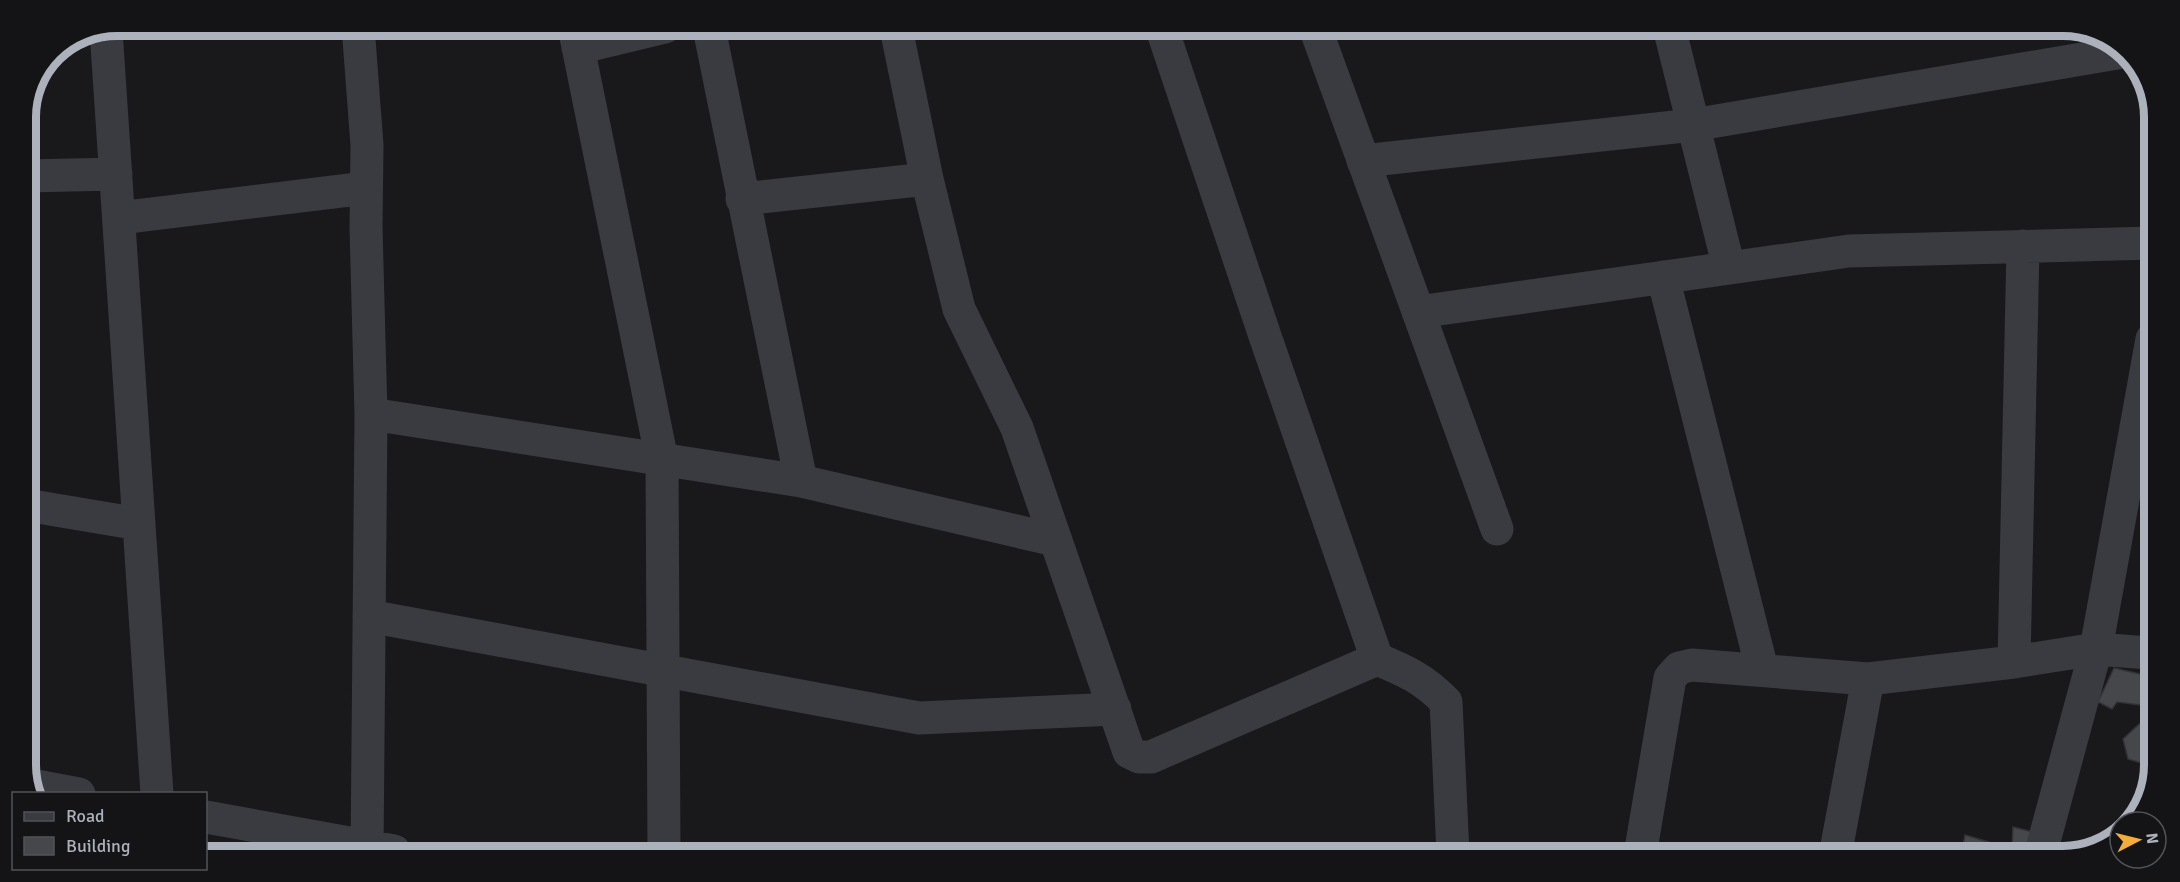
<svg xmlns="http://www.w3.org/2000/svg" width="2180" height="882" viewBox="0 0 2180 882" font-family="Signika,sans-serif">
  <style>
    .building { fill: #46474b; stroke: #333337; stroke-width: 1.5 }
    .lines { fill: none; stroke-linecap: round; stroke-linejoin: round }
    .minor { stroke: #3a3b40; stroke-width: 33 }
    .rim { fill: none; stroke: #acb1bb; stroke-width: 8 }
  </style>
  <rect width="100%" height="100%" fill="#19191b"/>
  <!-- building -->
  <path class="building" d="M2114,668L2149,676L2148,706L2117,702L2112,709L2098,702Z
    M2148,716V765L2128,759L2123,739Z
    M2013,827L2033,832L2032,846L2022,847L2020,856H1961L1965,835L2012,849Z"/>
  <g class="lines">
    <!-- minor -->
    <path class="minor" d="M358,26L367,145L366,228L371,414L367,851
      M574,27L662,460L664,852
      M709,28L801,481
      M896,28L927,179L959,309L1017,428L1129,752L1139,757H1151L1377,659C1406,671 1424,679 1446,702L1453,854
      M1162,29L1265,336L1377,659
      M106,30L157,794
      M1316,30L1497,529
      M1670,31L1729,268
      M578,48L665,27
      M1363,161L1693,125L2123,52
      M26,176L116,174
      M742,199L927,179
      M119,218L366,188
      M1663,277L1762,669
      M1418,312L1849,251L2153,243
      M371,414L801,481L1055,540
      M26,505L139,524
      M369,616L919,718L1115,709
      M2014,662L2023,246
      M31,785L79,794
      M206,817L394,851
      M1640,855L1670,678L1679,668L1692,665L1868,679L2014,662L2096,649L2149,653
      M1835,856L1868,679
      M2040,856L2096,649L2152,339"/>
  </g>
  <!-- crop -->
  <path d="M0 0H2180V882H0ZM117 36H2063A81 81 0 0 1 2144 117V765A81 81 0 0 1 2063 846H117A81 81 0 0 1 36 765V117A81 81 0 0 1 117 36Z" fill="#141416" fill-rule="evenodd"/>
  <path class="rim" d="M117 36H2063A81 81 0 0 1 2144 117V765A81 81 0 0 1 2063 846H117A81 81 0 0 1 36 765V117A81 81 0 0 1 117 36Z"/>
  <!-- legend -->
  <rect x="12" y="792" width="195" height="78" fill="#141416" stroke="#515358" stroke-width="1.5"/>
  <rect x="24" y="812" width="30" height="9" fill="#3a3b40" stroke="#515358" stroke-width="1.5"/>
  <text x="66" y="822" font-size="18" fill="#acb1bb">Road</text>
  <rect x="24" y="837" width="30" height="18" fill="#46474b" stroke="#515358" stroke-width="1.5"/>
  <text x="66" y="852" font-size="18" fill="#acb1bb">Building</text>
  <!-- north arrow -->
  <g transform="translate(2138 840) rotate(83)"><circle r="28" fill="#141416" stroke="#515358" stroke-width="1.5"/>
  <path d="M0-4.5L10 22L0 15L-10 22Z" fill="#f2ad3a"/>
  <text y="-9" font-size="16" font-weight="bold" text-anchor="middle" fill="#acb1bb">N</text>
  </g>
</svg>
